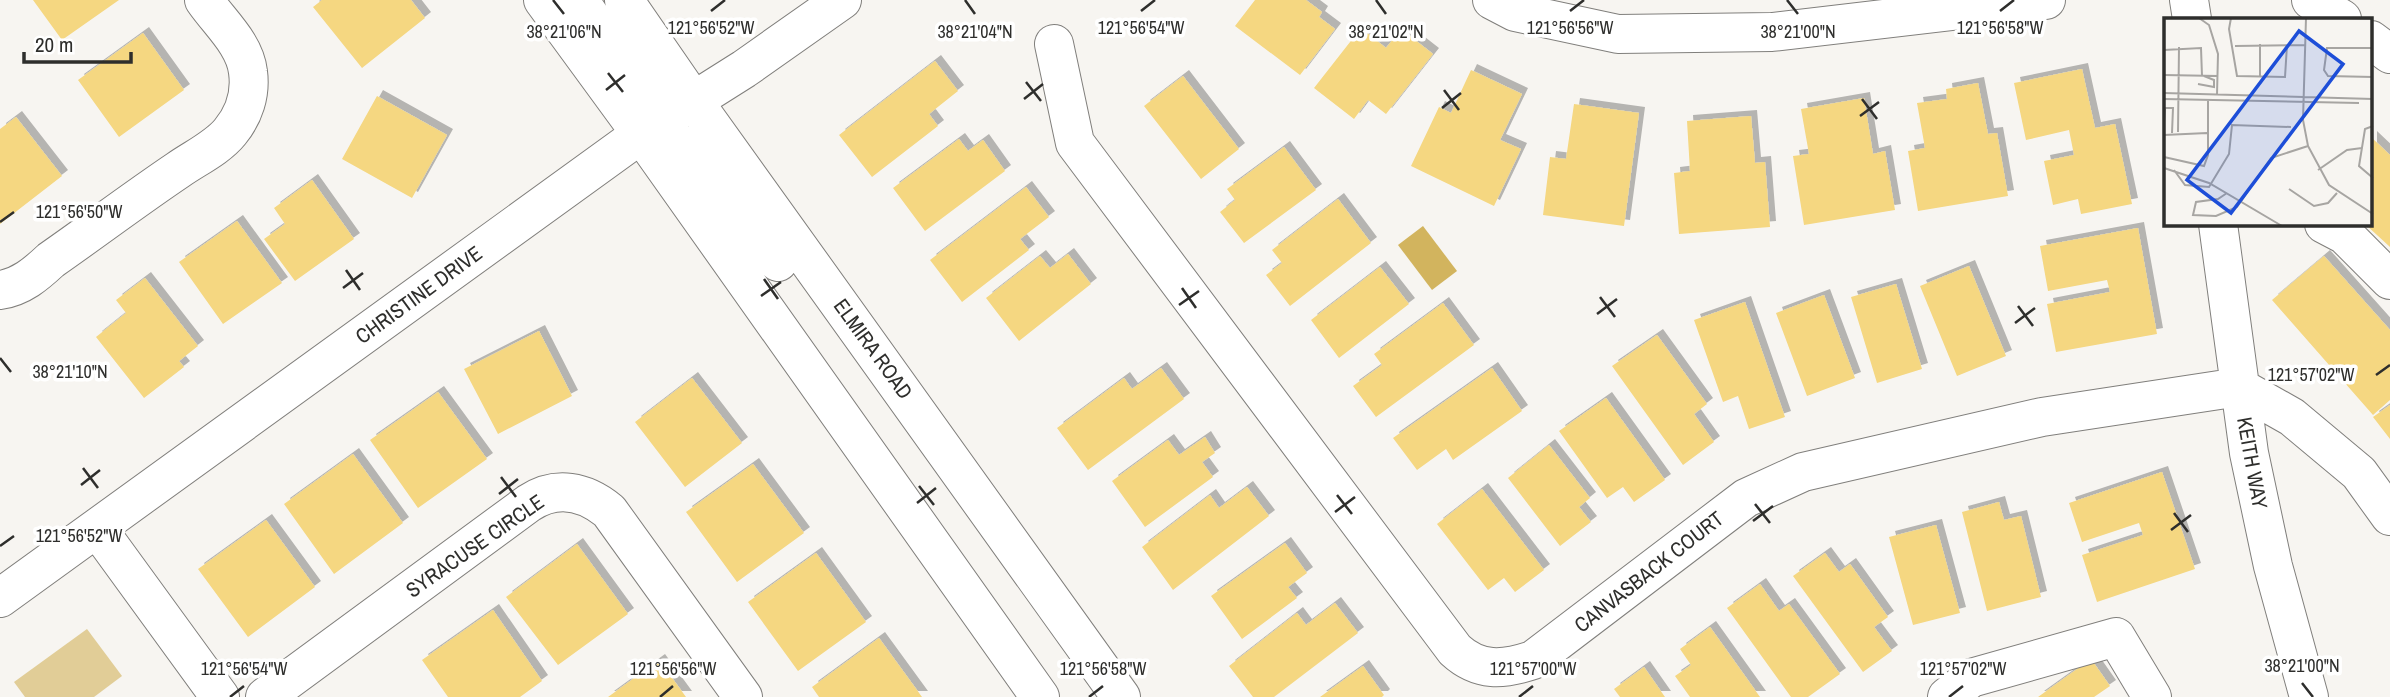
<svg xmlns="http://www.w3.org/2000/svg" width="2390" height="697" viewBox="0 0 2390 697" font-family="'Archivo Narrow',sans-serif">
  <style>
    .green { fill: #e1cd97 }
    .water { fill: #d2b45e }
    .building { fill: #f5d781; filter: url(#shadow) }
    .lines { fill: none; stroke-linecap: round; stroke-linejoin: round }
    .minor-casing { stroke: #807f7c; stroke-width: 40 }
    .major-casing { stroke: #807f7c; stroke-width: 40 }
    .minor { stroke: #fff; stroke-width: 38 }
    .major { stroke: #fff; stroke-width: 38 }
    .ticks { fill: none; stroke: #2e2e2c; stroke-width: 2.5 }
    .labels { text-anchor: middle; stroke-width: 7; stroke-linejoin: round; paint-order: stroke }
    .street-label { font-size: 21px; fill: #2e2e2c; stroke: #fff }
    .inset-road { fill: none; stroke: #a7a5a2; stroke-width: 2 }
    .view { fill: #1d4ed8; fill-opacity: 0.15; stroke: #1d4ed8; stroke-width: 3.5 }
    .inset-edge { fill: none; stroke: #2e2e2c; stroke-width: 3.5 }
    .ticks-label { font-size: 18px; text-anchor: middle; fill: #2e2e2c; stroke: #fff; stroke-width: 7; stroke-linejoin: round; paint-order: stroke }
  </style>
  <defs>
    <filter id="shadow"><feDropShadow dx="6" dy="-6" stdDeviation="0" flood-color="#0004"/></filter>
  </defs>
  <rect width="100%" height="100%" fill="#f7f5f1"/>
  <!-- green -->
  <path class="green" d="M87,629L122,676L94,697H25L14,682Z"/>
  <!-- water -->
  <path class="water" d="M1423,226L1457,271L1432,290L1398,245Z"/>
  <!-- building -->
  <path class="building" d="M33,0H119L62,40Z
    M322,0H411L425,18L362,68L313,7Z
    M1255,0H1306L1322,12L1319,17L1335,29L1300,75L1235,26Z
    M1361,28L1386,48L1401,29L1433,54L1386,114L1368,100L1354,119L1314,88Z
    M143,33L184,90L119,137L78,80Z
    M935,61L958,91L929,114L938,126L872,177L839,135Z
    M2082,69L2095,128L2115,124L2132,204L2081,214L2078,199L2053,205L2044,161L2074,155L2069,130L2026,140L2014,83Z
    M1471,70L1522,94L1500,140L1521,149L1494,206L1411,166L1439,107L1451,113Z
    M1183,76L1239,149L1201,179L1144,106Z
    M1978,83L1988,134L1997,133L2008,196L1918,211L1908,151L1925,148L1917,103L1947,99L1946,89Z
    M377,96L447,135L412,198L342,159Z
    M1864,98L1873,154L1885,151L1895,210L1804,225L1793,156L1809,154L1801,109Z
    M1574,104L1639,113L1624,226L1543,215L1550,157L1566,159Z
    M1751,116L1755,163L1765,162L1770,227L1679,234L1674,173L1690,171L1687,121Z
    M16,117L62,176L0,224V129Z
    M2371,137L2390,155V247L2365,224H2371Z
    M959,139L968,151L983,140L1005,171L925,231L893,188Z
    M1284,147L1316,190L1244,243L1220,212L1235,200L1227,189Z
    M312,180L354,239L295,281L264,239L285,224L274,208Z
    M1026,187L1049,217L1020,239L1029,250L962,302L930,260Z
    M1338,199L1371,243L1290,306L1266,275L1282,263L1272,250Z
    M237,221L282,283L223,324L179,262Z
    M2138,228L2157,334L2056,352L2047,304L2110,292L2107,280L2048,291L2040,246Z
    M1068,254L1091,284L1019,341L986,298L1040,256L1050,268Z
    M2324,256L2390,330V400L2373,415L2272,300Z
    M1969,266L2006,356L1957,376L1920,286Z
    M1380,267L1409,304L1339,358L1311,320Z
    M145,278L198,346L179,361L184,367L144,398L96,337L126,313L116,300Z
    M1896,284L1922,369L1877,383L1851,297Z
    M1824,295L1855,378L1807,396L1776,313Z
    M1745,302L1785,417L1749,429L1738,396L1723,402L1694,320Z
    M1443,303L1474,345L1376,417L1353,386L1382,365L1374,354Z
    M539,331L572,396L498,434L464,369Z
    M1657,335L1707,404L1694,414L1714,442L1683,465L1612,366Z
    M1161,368L1184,399L1088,470L1057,428L1124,378L1132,389Z
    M1492,368L1522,411L1453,460L1446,449L1417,470L1393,438Z
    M692,378L742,443L685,487L635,422Z
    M438,392L487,459L418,508L370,440Z
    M1606,398L1665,480L1634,502L1623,487L1607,498L1559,431Z
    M2390,405V439L2373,417Z
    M1205,437L1215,453L1202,462L1213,477L1145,527L1112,481L1168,440L1179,455Z
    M1549,445L1590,498L1579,507L1591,522L1560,546L1508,478Z
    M353,454L403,523L334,574L284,504Z
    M753,464L804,533L737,582L686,512Z
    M2162,472L2195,569L2097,602L2082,555L2143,535L2139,523L2082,542L2069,503Z
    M1247,487L1269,516L1173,590L1142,547L1210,495L1219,508Z
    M1482,489L1544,570L1515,592L1504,578L1488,590L1437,524Z
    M1999,502L2004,520L2021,516L2041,597L1987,611L1962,512Z
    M266,520L315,587L248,637L198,569Z
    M1936,525L1960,613L1913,625L1889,537Z
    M1285,543L1307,573L1288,587L1297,598L1242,639L1211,596Z
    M577,544L628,614L558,665L506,597Z
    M816,553L866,622L798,671L748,602Z
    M1825,553L1839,572L1850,564L1888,617L1874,627L1892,651L1863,672L1793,576Z
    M1760,584L1779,611L1789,604L1840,674L1808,697H1791L1727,608Z
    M1335,603L1358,633L1274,697H1253L1229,666L1297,613L1306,625Z
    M493,610L542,681L520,697H448L422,660Z
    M1710,627L1760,697H1690L1675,676L1691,665L1680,649Z
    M879,638L922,697H819L812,687Z
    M2091,659L2110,686L2094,697H2038Z
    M659,660L686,697H608Z
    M1363,666L1384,695L1382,697H1320Z
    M1644,667L1665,697H1620L1614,689Z"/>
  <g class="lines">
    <!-- minor casing -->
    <g class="minor-casing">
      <path id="minor" d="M1492,0L1515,12L1618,34L1772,32L2046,0
        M2189,0L2192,19
        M2311,0L2342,19
        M2371,40L2390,54
        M1054,44L1075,143L1455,650C1479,672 1503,670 1533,660L1746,498L1803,472L2042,417L2239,387L2292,417L2359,473L2390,516
        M2218,224L2249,453L2273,566L2309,697
        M2324,224L2345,235L2390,280
        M0,290C21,287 36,274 51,260C94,230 135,199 178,170C195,158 217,148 230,132C244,115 251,94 248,72C245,44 219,22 204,0
        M97,528L220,697
        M0,598L641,134L744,69L842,0
        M265,697L529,503C556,485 585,491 609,511L743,697
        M1947,697L1971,678L2116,637L2152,697"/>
    </g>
    <!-- major casing -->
    <g class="major-casing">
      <path id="major" d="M543,0L641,134L1040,697
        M579,0C597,25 633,86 660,98C669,102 683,100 693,100
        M624,0L693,100L1121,697
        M641,134L656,133L679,143L697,155L713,173L778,262"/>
    </g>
    <!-- minor -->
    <use href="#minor" class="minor"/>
    <!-- major -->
    <use href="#major" class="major"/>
  </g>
  <!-- ticks -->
  <path class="ticks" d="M553,0L564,14M965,0L975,14M1376,0L1386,14M1787,0L1798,14M711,11L725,0M1141,11L1155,0M1570,11L1584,0M2000,11L2014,0M608,73L623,92M1026,82L1041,101M606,90L625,75M1444,90L1459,110M1024,99L1043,84M1862,99L1877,119M1442,108L1461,93M1860,116L1879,102M0,222L14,212M346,270L360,290M764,279L778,299M343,288L363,273M1182,288L1196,308M761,296L781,282M1600,297L1615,317M1179,305L1199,291M2018,306L2033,326M1597,314L1617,299M2015,323L2035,308M0,358L11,372M2376,375L2390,365M83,468L98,488M501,477L516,497M81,485L100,470M919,486L934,505M499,494L518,479M1337,495L1352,514M917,503L936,488M1755,504L1770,523M1335,512L1355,497M2174,513L2188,532M1753,521L1773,506M2171,530L2191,515M0,546L14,536M2302,683L2313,697M230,697L244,686M660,697L673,686M1089,697L1103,686M1519,697L1533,686M1949,697L1963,686"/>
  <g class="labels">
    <!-- street labels -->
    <g class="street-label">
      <text transform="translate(419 295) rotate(-36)" y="7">CHRISTINE DRIVE</text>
      <text transform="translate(873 349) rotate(54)" y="7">ELMIRA ROAD</text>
      <text transform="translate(2252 463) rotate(80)" y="7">KEITH WAY</text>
      <text transform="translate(475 546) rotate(-35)" y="7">SYRACUSE CIRCLE</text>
      <text transform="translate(1649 572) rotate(-38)" y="7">CANVASBACK COURT</text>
    </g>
  </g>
  <!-- overview -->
  <g transform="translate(2164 18)">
    <rect width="208" height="208" fill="#f7f5f1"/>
    <path class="inset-road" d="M35,0L45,7L54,36L53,77M67,0L65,11L73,58L121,59L123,27M142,0L139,102L144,128L165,167L209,196M178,0L209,1M71,28L141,27M209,30H163L160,52L164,58L209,59M0,32L37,30L38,58M0,57L54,58M96,59V26M34,66L50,69V62L40,58M0,75L209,81M0,81L195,85M0,104L1,90H9L8,115M209,108L201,111L195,148L209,160M14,114L15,29M0,117L43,115M0,139L40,148L44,137V83M0,150L45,165L118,208M10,152L21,167L45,169L65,136L68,107L127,109M154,152L183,132L198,130M125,171L150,188L164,185L173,175M63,175L54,181L32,184L29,197L52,198L73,189L107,140L144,128"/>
    <path class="view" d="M135,13L179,46L67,195L23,162Z"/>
    <rect width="208" height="208" class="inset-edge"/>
  </g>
  <g class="ticks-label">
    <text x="711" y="34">121°56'52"W</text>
    <text x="1141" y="34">121°56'54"W</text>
    <text x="1570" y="34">121°56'56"W</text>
    <text x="2000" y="34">121°56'58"W</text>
    <text x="564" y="38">38°21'06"N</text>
    <text x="975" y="38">38°21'04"N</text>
    <text x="1386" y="38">38°21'02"N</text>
    <text x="1798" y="38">38°21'00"N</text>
    <text x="79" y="218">121°56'50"W</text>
    <text x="70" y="378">38°21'10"N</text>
    <text x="2311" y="381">121°57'02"W</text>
    <text x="79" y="542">121°56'52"W</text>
    <text x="2302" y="672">38°21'00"N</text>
    <text x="244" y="675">121°56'54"W</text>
    <text x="673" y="675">121°56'56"W</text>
    <text x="1103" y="675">121°56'58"W</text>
    <text x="1533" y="675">121°57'00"W</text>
    <text x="1963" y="675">121°57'02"W</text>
  </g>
  <!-- scale -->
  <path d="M24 52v10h107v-10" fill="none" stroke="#2e2e2c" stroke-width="3.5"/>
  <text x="35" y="52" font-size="21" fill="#2e2e2c" stroke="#ffffff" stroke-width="5" paint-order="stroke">20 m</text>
</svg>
